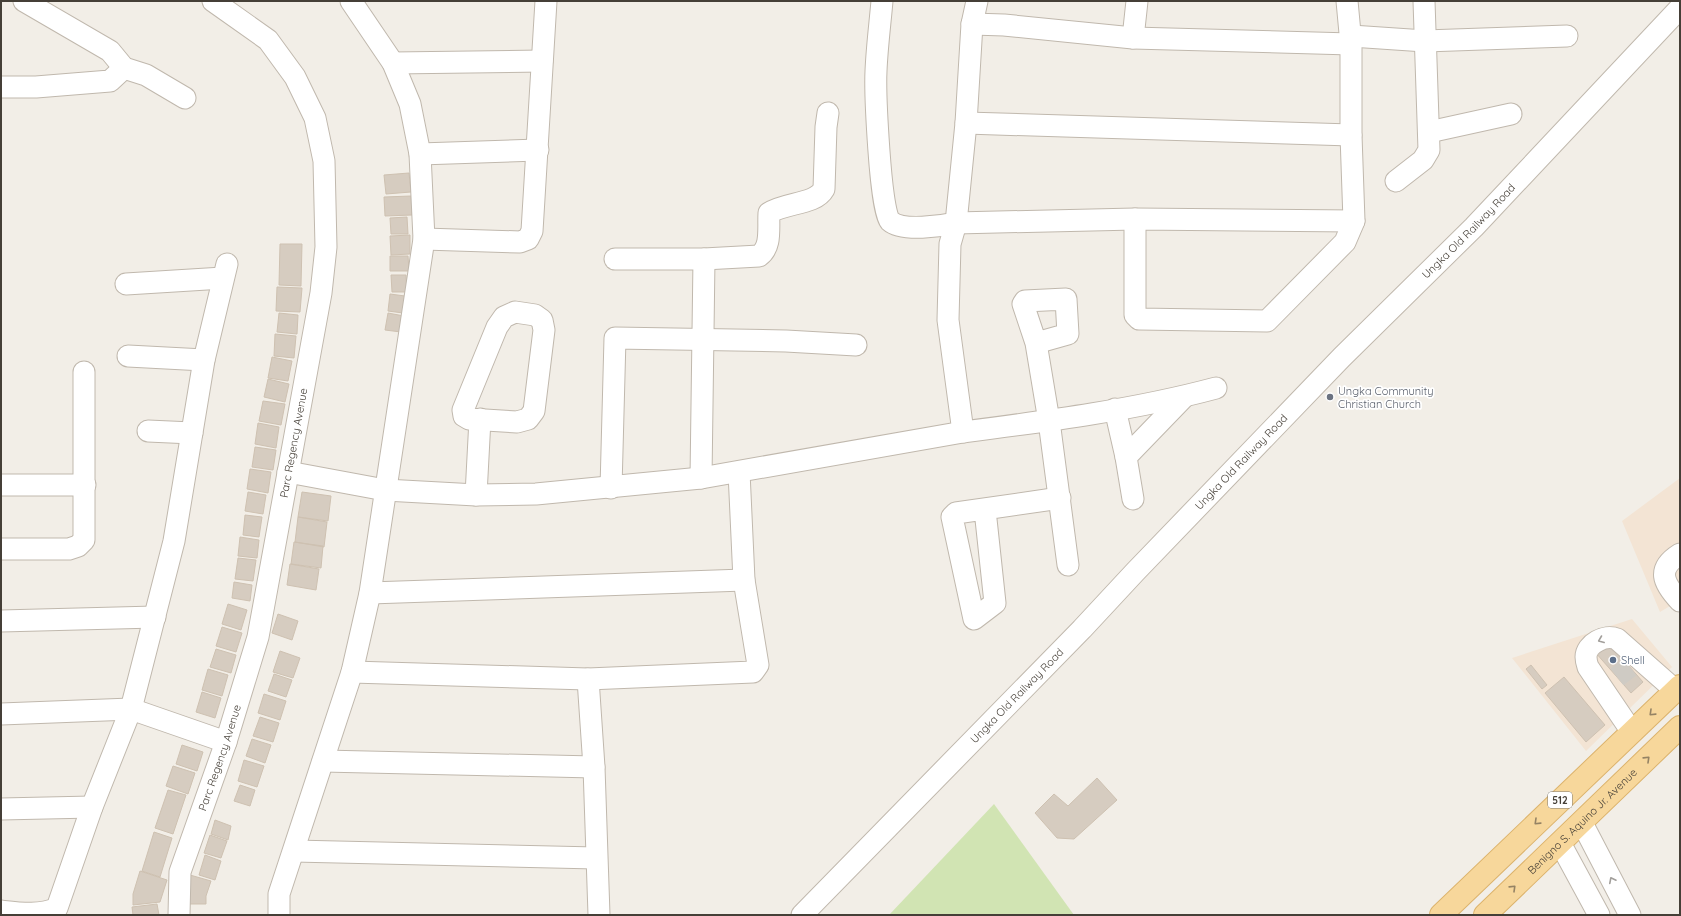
<svg xmlns="http://www.w3.org/2000/svg" width="1681" height="916" viewBox="0 0 1681 916" font-family="Quicksand,sans-serif">
  <style>
    .commercial { fill: #f3e4d4 }
    .grass { fill: #d1e4b3 }
    .building { fill: #d6ccc0; stroke: #cec1b1 }
    .lines { fill: none; stroke-linecap: round; stroke-linejoin: round }
    .minor-tunnel { stroke: #cfcbc4; stroke-width: 21; stroke-dasharray: 21 10; stroke-linecap: butt }
    .minor-casing { stroke: #c0b8ad; stroke-width: 23 }
    .major-casing { stroke: #dcb36c; stroke-width: 24 }
    .minor { stroke: #fff; stroke-width: 21 }
    .major { stroke: #f7d79b; stroke-width: 22 }
    .oneway { stroke: #a29f9b }
    .oneway2 { stroke: #958364 }
    .worship-dot { fill: #6b7280; stroke: #fff; stroke-width: 1.5 }
    .service-dot { fill: #5c6f8a; stroke: #fff; stroke-width: 1.5 }
    .labels { text-anchor: middle; stroke-width: 3.5; stroke-linejoin: round; paint-order: stroke }
    .shield { fill: #fff; stroke: #7d7973; stroke-width: 1 }
    .shield-label { font-size: 10px; font-weight: bold; fill: #453f37 }
    .street-label { font-size: 11px; fill: #453f37; stroke: #fff }
    .worship-label { font-size: 11px; fill: #5b616d; stroke: #fff; text-anchor: start }
    .service-label { font-size: 11px; fill: #4e5e75; stroke: #fff; text-anchor: start }
  </style>
  <rect width="100%" height="100%" fill="#f2eee7"/>
  <!-- commercial -->
  <path class="commercial" d="M1680,478V600L1660,612L1622,521Z
    M1632,619L1672,667L1586,751L1512,658Z"/>
  <!-- grass -->
  <path class="grass" d="M994,804L1074,915H889Z"/>
  <!-- building -->
  <path class="building" d="M409,173L411,192L386,194L384,175Z
    M411,196L412,215L385,216L384,197Z
    M407,217L408,234H391L390,218Z
    M410,235V254L391,255L390,236Z
    M280,244H302L301,286L279,285Z
    M390,256H408L409,271H390Z
    M391,275H406L407,292H392Z
    M277,287L302,288L300,312L276,311Z
    M390,294L405,296L403,313L388,311Z
    M279,313L298,315L297,334L277,332Z
    M388,313L404,316L401,332L385,330Z
    M275,334L296,336L294,358L274,356Z
    M272,357L292,361L288,381L268,378Z
    M268,379L289,384L285,402L264,397Z
    M263,401L285,404L281,425L259,421Z
    M258,423L279,427L276,448L255,444Z
    M255,447L276,450L273,470L252,467Z
    M250,469L271,472L268,493L247,489Z
    M248,492L266,495L263,514L245,511Z
    M302,492L331,496L328,521L298,517Z
    M245,515L262,517L259,537L243,535Z
    M298,517L327,522L324,547L295,542Z
    M240,537L259,540L257,558L238,556Z
    M294,542L323,546L321,568L291,564Z
    M238,558L256,560L253,581L235,579Z
    M290,564L319,569L316,590L287,585Z
    M234,582L252,585L250,601L232,598Z
    M228,604L247,610L241,630L222,624Z
    M278,614L298,621L292,640L272,633Z
    M222,627L242,633L236,652L216,646Z
    M1607,641L1643,682L1631,693L1595,652Z
    M216,649L236,655L231,673L210,667Z
    M280,651L300,658L293,678L273,672Z
    M1531,665L1547,685L1542,689L1526,669Z
    M208,669L228,675L222,696L202,690Z
    M274,674L292,680L286,697L268,691Z
    M1564,677L1605,725L1586,742L1545,693Z
    M202,692L221,698L215,718L196,712Z
    M264,694L286,701L280,720L258,713Z
    M260,717L279,723L273,742L253,736Z
    M252,739L271,745L265,763L246,756Z
    M182,745L203,752L197,771L176,764Z
    M244,760L264,766L257,787L238,781Z
    M173,766L195,773L188,794L166,786Z
    M1097,778L1117,800L1074,839L1057,838L1035,813L1054,794L1068,806Z
    M240,785L255,790L250,806L234,801Z
    M168,790L186,795L173,834L155,828Z
    M215,820L231,826L228,840L211,834Z
    M154,832L172,838L160,877L142,871Z
    M210,835L227,841L221,858L204,853Z
    M205,855L221,861L215,880L199,875Z
    M140,871L167,880L160,902L133,905V894Z
    M190,875L211,881L206,896V904H185Z
    M157,904L159,915H133L132,907Z"/>
  <g class="lines">
    <!-- minor-tunnel -->
    <path class="minor-tunnel" d="M1617,677L1630,667"/>
    <!-- minor casing -->
    <g class="minor-casing">
      <g id="minor">
        <path d="M24,1L110,51L124,68L146,75L185,98"/>
        <path d="M882,1C880,24 877,47 876,71C875,91 880,211 890,221C902,232 942,226 956,223L1135,219L1354,221"/>
        <path d="M972,24L1004,25L1133,38L1351,44"/>
        <path d="M1351,36L1425,41L1567,36"/>
        <path d="M1133,38L1137,1"/>
        <path d="M393,63L542,61"/>
        <path d="M1,87H36L110,81L124,68"/>
        <path d="M966,123L1351,135"/>
        <path d="M1429,132L1511,114"/>
        <path d="M420,154L538,150"/>
        <path d="M1396,181L1423,160L1429,150L1424,1"/>
        <path d="M1135,219V315L1139,319L1267,321L1345,242L1354,221L1351,135V44L1347,1"/>
        <path d="M424,239L520,242L528,239L532,231L546,1"/>
        <path d="M615,259H704"/>
        <path d="M126,284L223,278"/>
        <path d="M515,312L535,315L542,320L544,330L534,411L528,419L517,422L469,419L464,416L463,410L497,327L504,317Z"/>
        <path d="M1036,343L1068,334L1066,299L1025,301L1023,304L1036,343L1049,421L1068,565"/>
        <path d="M128,356L204,360"/>
        <path d="M1115,409L1126,457"/>
        <path d="M148,431L192,433"/>
        <path d="M963,432C1048,421 1134,410 1216,388"/>
        <path d="M288,472L385,490L476,495L536,494L701,478L963,432L948,320L950,244L956,223L966,123L972,24L977,1"/>
        <path d="M701,478L704,259L759,256C772,247 768,228 769,213C786,202 815,205 824,189L826,127L828,113"/>
        <path d="M1,485H85"/>
        <path d="M611,488L615,338L786,341L856,345"/>
        <path d="M476,495L480,419"/>
        <path d="M1133,499L1126,457L1184,397"/>
        <path d="M985,510L995,603L974,619L952,517L956,513L1060,498"/>
        <path d="M1,549H69L78,546L84,540V372"/>
        <path d="M1680,554C1656,569 1663,583 1680,601"/>
        <path d="M370,593L744,580"/>
        <path d="M1,621L155,617"/>
        <path d="M352,672L588,679L753,672L758,665L744,580L739,472"/>
        <path d="M588,679L594,767L599,915"/>
        <path d="M1,714L131,709L226,742"/>
        <path d="M1632,732L1588,667C1587,664 1586,660 1586,657C1586,644 1605,634 1617,639L1675,690"/>
        <path d="M323,761L594,767"/>
        <path d="M1,809L92,807"/>
        <path d="M1582,823L1630,915"/>
        <path d="M1560,843L1599,915"/>
        <path d="M294,851L596,858"/>
        <path d="M1,911C19,913 41,916 57,908L92,807L131,709L174,541L204,360L227,264"/>
        <path id="s1" d="M179,915L180,872L226,742L258,637L321,293L326,247L324,161L315,118L295,77L268,40L213,1"/>
        <path d="M279,915V894L352,672L370,593L424,239L420,154L410,104L393,63L351,1"/>
        <path id="s2" d="M802,915L1082,629L1135,572L1342,357L1474,227L1680,8"/>
      </g>
    </g>
    <!-- major casing -->
    <g class="major-casing">
      <g id="major">
        <path d="M1441,915L1680,686"/>
        <path id="s3" d="M1485,915L1680,727"/>
      </g>
    </g>
    <!-- minor -->
    <use href="#minor" class="minor"/>
    <!-- major -->
    <use href="#major" class="major"/>
  </g>
  <!-- one-way arrows -->
  <defs><path id="oneway-chevron" d="M-2-3.5L2.5 0L-2 3.5" fill="none" stroke-width="1.6" stroke-linecap="round" stroke-linejoin="round"/></defs>
  <g class="oneway">
    <use href="#oneway-chevron" transform="translate(1601 640) rotate(158)"/>
    <use href="#oneway-chevron" transform="translate(1612 880) rotate(-117)"/>
  </g>
  <g class="oneway2">
    <use href="#oneway-chevron" transform="translate(1652 713) rotate(136)"/>
    <use href="#oneway-chevron" transform="translate(1647 759) rotate(-44)"/>
    <use href="#oneway-chevron" transform="translate(1537 822) rotate(136)"/>
    <use href="#oneway-chevron" transform="translate(1513 888) rotate(-44)"/>
  </g>
  <!-- markers -->
  <circle class="worship-dot" cx="1330" cy="397" r="4"/>
  <circle class="service-dot" cx="1613" cy="660" r="4"/>
  <g class="labels">
    <!-- shield labels -->
    <rect class="shield" x="1548" y="792" width="24" height="16" rx="3"/>
    <g class="shield-label">
      <text x="1560" y="804">512</text>
    </g>
    <!-- street labels -->
    <g class="street-label">
      <text dy="4" stroke="none"><textPath href="#s2" startOffset="955">Ungka Old Railway Road</textPath></text>
      <text dy="4" stroke="none"><textPath href="#s1" startOffset="488">Parc Regency Avenue</textPath></text>
      <text dy="4" stroke="none"><textPath href="#s2" startOffset="631">Ungka Old Railway Road</textPath></text>
      <text dy="4" stroke="none"><textPath href="#s2" startOffset="307">Ungka Old Railway Road</textPath></text>
      <text dy="4" stroke="none"><textPath href="#s1" startOffset="164">Parc Regency Avenue</textPath></text>
      <text dy="4" stroke="none"><textPath href="#s3" startOffset="135">Benigno S. Aquino Jr. Avenue</textPath></text>
    </g>
    <!-- worship labels -->
    <g class="worship-label">
      <text x="1338" y="395">Ungka Community<tspan x="1338" dy="13">Christian Church</tspan></text>
    </g>
    <!-- service labels -->
    <g class="service-label">
      <text x="1621" y="664">Shell</text>
    </g>
  </g>
  <!-- border -->
  <rect width="1681" height="916" fill="none" stroke="#453f37" stroke-width="4"/>
</svg>
